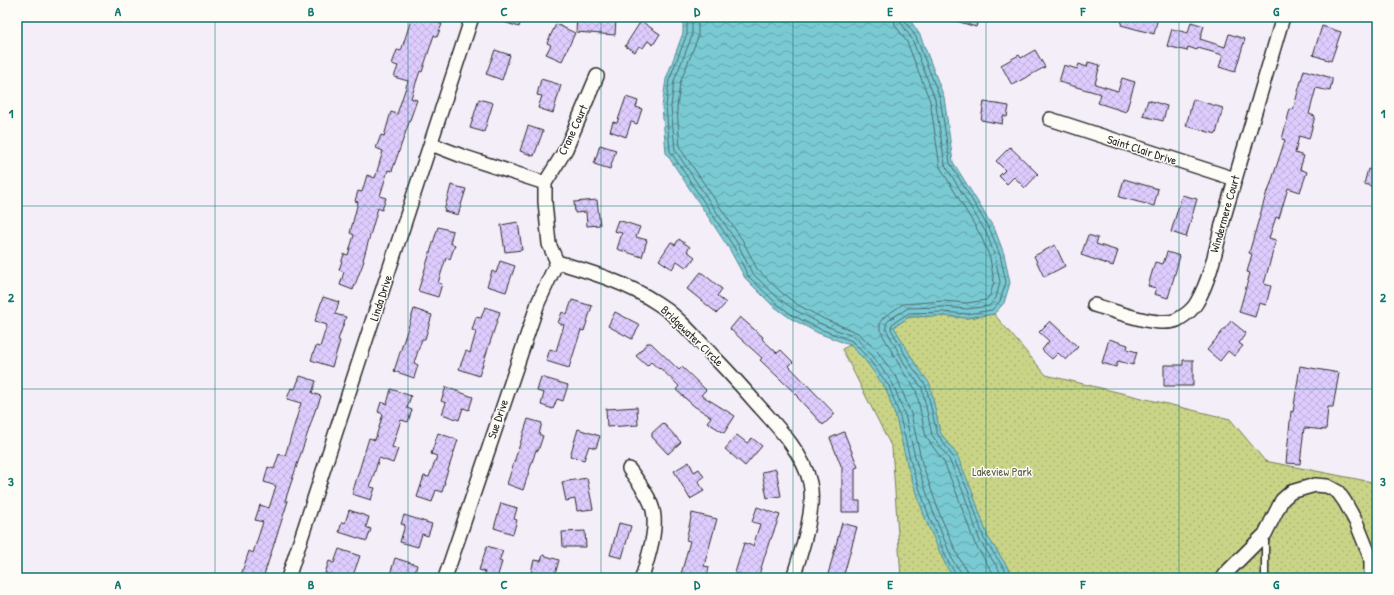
<svg xmlns="http://www.w3.org/2000/svg" width="1394" height="595" viewBox="0 0 1394 595" font-family="'Patrick Hand',sans-serif">
  <style>
    .park { fill: url(#park-dots); stroke: #7a8059 }
    .water { fill: url(#water-waves); stroke: #5a8a90 }
    .lines { fill: none; stroke-linecap: round; stroke-linejoin: round }
    .shore { stroke: #4b6b6e; stroke-width: 1 }
    .building { fill: url(#building-cross-hatch); stroke: #2b2b2b }
    .service-casing { stroke: #2b2b2b; stroke-width: 9 }
    .minor-casing { stroke: #2b2b2b; stroke-width: 16 }
    .service { stroke: #fdfcf7; stroke-width: 6 }
    .minor { stroke: #fdfcf7; stroke-width: 13 }
    .grid { fill: none; stroke: #0f766e; stroke-width: 1; stroke-opacity: 0.55 }
    .labels { text-anchor: middle; stroke-width: 3; stroke-linejoin: round; paint-order: stroke }
    .street-label { font-size: 12px; fill: #2b2b2b; stroke: #fdfcf7 }
    .park-label { font-size: 12px; fill: #5a5e47; stroke: #fdfcf7 }
    .neatline { fill: none; stroke: #0f766e; stroke-width: 1.5 }
    .grid-label { font-size: 13px; text-anchor: middle; font-weight: bold; fill: #0f766e }
  </style>
  <defs>
    <pattern id="park-dots" width="8" height="8" patternUnits="userSpaceOnUse"><rect width="8" height="8" fill="#c9d487"/><path d="M2 2h.1M6 6h.1" fill="none" stroke="#adb675" stroke-width="1.8" stroke-linecap="round"/></pattern>
    <pattern id="water-waves" width="16" height="10" patternUnits="userSpaceOnUse"><rect width="16" height="10" fill="#7acad3"/><path d="M0 5q4-4 8 0t8 0" fill="none" stroke="#64a4ab"/></pattern>
    <pattern id="building-cross-hatch" width="8" height="8" patternUnits="userSpaceOnUse"><rect width="8" height="8" fill="#deccfe"/><path d="M0 0l8 8M0 8l8-8" fill="none" stroke="#bfafda"/></pattern>
  </defs>
  <rect width="100%" height="100%" fill="#f4eef9"/>
  <filter id="ink" filterUnits="userSpaceOnUse"><feTurbulence type="fractalNoise" baseFrequency=".025" numOctaves="2"/><feDisplacementMap in="SourceGraphic" scale="8" xChannelSelector="R" yChannelSelector="G"/><feConvolveMatrix kernelMatrix="1 2 1 2 8 2 1 2 1" color-interpolation-filters="sRGB"/></filter>
  <g filter="url(#ink)">
    <!-- park -->
    <path class="park" d="M994,314L1046,375L1230,419L1265,461L1377,483V578H901L892,448L842,349L850,345L894,327L909,317L943,316L967,318Z"/>
    <!-- water -->
    <path class="water" d="M683,17H908L920,35L944,97L953,162L995,230L1004,254L1010,283L1004,303L994,314L967,318L943,316L909,317L894,327L915,363L930,384L940,432L957,455L972,491L988,537L1007,566L1012,578H954L946,566L926,521L908,468L896,418L886,389L865,360L850,345L818,333L790,318L772,305L745,278L730,250L666,153L662,107L666,79L683,33Z"/>
    <g class="lines">
      <!-- shore -->
      <path class="shore" d="M687,17V34L669,80L666,107L670,151L734,247L748,276L775,302L792,315L820,329L852,341L868,358L889,386L900,417L912,467L930,519L949,564L957,575V578
        M692,17V36L674,81L671,107L675,150L738,244L752,273L778,298L795,310L821,324L855,337L872,355L893,384L905,415L917,465L935,517L953,561L961,572L962,578
        M698,17V37L680,83L677,108L680,148L743,241L757,269L782,293L798,305L824,319L858,333L877,351L898,380L911,414L922,463L940,515L959,558L967,571L968,578
        M894,17L895,25L907,42L930,101L940,167L981,236L990,258L994,282L990,295L986,300L967,303L943,301L903,304L884,317L880,322V330L902,370L916,390L926,437L944,462L958,497L975,544L996,578
        M900,17L901,23L912,39L935,99L945,165L987,234L995,257L1000,282L996,298L989,306L967,309L943,307L908,308L889,320L886,324V329L907,368L922,388L932,435L949,459L964,494L980,541L999,570L1002,578
        M905,17V21L916,37L940,98L950,163L991,232L1000,255L1006,282L1000,301L992,310L967,314L943,312L909,313L892,324L891,329L911,365L926,386L937,433L953,457L969,493L984,539L1004,568L1008,578"/>
    </g>
    <!-- building -->
    <path class="building" d="M412,17H421L442,24L437,37L434,35L422,72L420,71L411,98L417,100L392,171L388,170L380,196L386,198L382,210L378,208L363,260L364,261L353,290L340,285L344,272L339,270L344,254L348,255L354,235L350,233L358,202L355,201L358,191L362,192L367,175L375,178L383,151L376,148L381,135L384,136L391,112L397,114L408,81L394,77L398,66L392,64L397,50L401,51Z
      M496,17H522L519,27L495,19Z
      M577,17L616,19L615,35L576,32Z
      M950,17H979L976,27L950,19Z
      M1123,17H1158L1154,34L1121,25Z
      M641,21L660,34L653,45L648,41L643,48L639,46L635,52L625,46Z
      M1191,22L1204,26L1200,39L1225,47L1229,34L1245,39L1235,72L1219,67L1223,55L1198,48L1197,50L1188,47L1187,51L1167,46L1172,29L1188,33Z
      M556,24L575,33L562,61L546,54L551,45L547,43Z
      M1322,26L1341,32L1331,61L1313,55Z
      M495,50L510,55L502,80L486,74Z
      M1035,50L1045,67L1012,85L1001,65L1019,55L1021,58Z
      M1088,62L1100,65L1095,84L1118,91L1122,78L1135,82L1126,112L1098,103L1101,94L1059,82L1064,65L1077,69L1079,64L1087,67Z
      M1304,70L1332,78V81L1330,91L1316,88L1309,114L1315,116L1309,139L1299,136L1295,153L1304,156L1300,169L1307,172L1300,192L1288,188L1279,218L1276,217L1269,238L1276,240L1264,284L1271,286L1266,305L1259,303L1255,317L1239,312L1250,273L1247,272L1252,254L1249,253L1267,191L1268,192L1285,140L1282,139L1290,109L1293,110Z
      M541,79L561,85L553,113L538,108L542,96L537,95Z
      M626,97L638,101L636,107L642,109L637,124L631,122L626,137L610,131L613,122L617,123Z
      M479,99L493,103L484,132L470,128Z
      M1193,99L1223,108L1216,134L1186,126Z
      M1148,100L1167,106L1163,121L1143,116Z
      M984,102L1009,106L1007,117L1003,116L1002,124L981,120Z
      M528,126L543,131L534,156L520,151Z
      M600,145L616,150L610,169L594,164Z
      M1010,147L1038,174L1025,188L1014,177L1007,184L999,176L1005,170L996,161Z
      M1368,169L1377,172V188L1364,184Z
      M1124,179L1158,189L1154,206L1119,197Z
      M451,185L466,189L458,215L444,211Z
      M1182,195L1197,199L1186,237L1171,232Z
      M597,200L600,225L587,226L586,212L575,213L574,202Z
      M618,220L640,227L636,237L647,240L642,257L617,249L622,233L614,231Z
      M518,222L522,250L505,252L501,225Z
      M438,227L453,231L450,243L455,245L450,259L446,258L438,283L442,284L438,297L418,291Z
      M1088,235L1098,238L1096,244L1118,251L1113,266L1081,255Z
      M679,239L690,247L687,251L695,257L687,268L677,261L672,269L659,260L671,242L675,245Z
      M1055,245L1065,266L1044,277L1034,256Z
      M1167,252L1180,256L1168,298L1154,294L1156,288L1148,286L1155,262L1163,264Z
      M500,261L515,266L506,292L487,286L492,271L496,273Z
      M701,272L722,289L717,296L726,303L717,313L687,289Z
      M323,297L339,302L335,314L346,317L338,340L340,341L332,367L311,360L316,346L320,347L327,325L315,321Z
      M572,300L592,306L584,331L581,330L569,368L546,361L550,349L556,351L564,325L558,323L562,312L567,314Z
      M485,307L500,312L479,376L459,369L466,351L470,353L476,332L472,330L476,317L481,318Z
      M414,309L432,315L425,339H422L414,363L418,365L414,378L394,371Z
      M615,312L640,325L632,339L608,326Z
      M740,317L763,337L762,339L777,353L781,350L793,362L789,366L835,414L823,425L797,397L798,396L760,360L762,358L730,329Z
      M1050,321L1078,347L1066,360L1058,353L1052,359L1042,350L1049,341L1039,332Z
      M1231,321L1246,333L1239,343L1243,346L1234,356L1228,351L1220,361L1207,350Z
      M1109,339L1128,345L1127,349L1137,352L1133,365L1118,361L1116,367L1102,363Z
      M647,343H651L679,370L682,367L706,390L701,395L735,416L724,433L707,422L711,417L694,406L676,390L679,386L660,368L659,369L651,362L647,366L636,356Z
      M1183,360H1193V386H1164V365H1183Z
      M1300,366L1339,373L1333,407H1328L1326,430L1304,428L1300,464L1286,463L1291,411L1293,412Z
      M300,376L316,381L312,393L321,396L317,408H316L285,501H288L263,578H240L249,551L253,553L263,522L255,520L260,505L269,508L276,486L264,482L268,467L274,469L279,454L285,456L301,403L287,399L291,388L295,389Z
      M541,377L568,385L563,401L557,399L553,409L541,405L544,393L537,391Z
      M446,387L473,397L469,410L463,408L459,420L442,414L446,403L441,401Z
      M391,389L411,396L407,408L412,410L408,422L401,420L392,447L398,449L393,463L379,458L370,487L375,488L371,500L352,494L369,438L375,440L383,414L378,412L381,402L387,404Z
      M637,407L638,425L607,427L606,409Z
      M528,419L542,423L539,434L543,436L538,451L536,450L523,490L507,484Z
      M663,423L681,442L668,454L652,437V433Z
      M578,429L600,436L596,448L589,446L584,460L570,456Z
      M844,432L858,467L855,468V501H860V512H842V468L830,438Z
      M438,433L458,440L444,482H445L442,492L436,490L432,502L417,497L424,476L429,477L437,456L431,454Z
      M737,435L747,443L752,438L762,446L745,466L725,449Z
      M689,462L694,472L699,469L704,477L698,481L704,491L690,499L674,471Z
      M776,469L781,496L767,498L762,472Z
      M587,478L593,509L577,511L575,499L566,501L562,482Z
      M501,503L517,508L514,519L517,520L513,534L494,528Z
      M757,507L780,515L771,539H770L758,578H753L735,573L744,543L753,546L760,524L752,522Z
      M349,510L369,517L366,527L371,529L367,541L339,532L342,522L345,523Z
      M692,513L717,519L704,566L709,567L707,577L701,576L700,578H680L690,541L686,540Z
      M404,515L432,524L428,536L422,534L418,547L400,542L405,525L401,524Z
      M619,523L631,526L622,558L610,555Z
      M842,523L857,527L843,578H827Z
      M585,531L586,547H563L562,532Z
      M487,546L503,551L499,561L502,562L497,578H483L485,572L479,570Z
      M339,549L360,556L352,578H341L325,573L329,561L334,563Z
      M543,555L559,560L554,578H535L537,574L531,572L534,560L541,561Z
      M395,558L417,565L414,577L409,575L408,578H389Z"/>
    <g class="lines">
      <!-- service casing -->
      <g class="service-casing">
        <path id="service" d="M1265,578V536"/>
      </g>
      <!-- minor casing -->
      <g class="minor-casing">
        <path id="minor" d="M1050,119L1235,179
          M431,144L462,156L545,183
          M545,183V202L549,244L557,262C591,272 627,283 657,303C679,317 696,338 714,357C729,372 743,388 757,404C777,426 804,454 810,483C816,510 801,552 793,578
          M545,183L566,149L597,76
          M1094,305C1115,311 1157,328 1177,320C1184,316 1193,310 1197,302C1213,274 1217,240 1226,210C1245,145 1264,81 1283,17
          M629,469C637,480 646,491 651,504C660,525 648,557 642,578
          M288,578L472,17
          M445,578L538,303L557,262
          M1223,578L1229,570L1265,534L1282,500L1291,492L1315,485L1327,486L1338,492L1345,502L1357,524L1371,559V578"/>
      </g>
      <!-- service -->
      <use href="#service" class="service"/>
      <!-- minor -->
      <use href="#minor" class="minor"/>
    </g>
  </g>
  <!-- grid -->
  <path class="grid" d="M215,17V578M408,17V578M601,17V578M793,17V578M986,17V578M1179,17V578M17,206H1377M17,389H1377"/>
  <g class="labels">
    <!-- street labels -->
    <g class="street-label">
      <text transform="translate(573 130) rotate(-65)" y="4">Crane Court</text>
      <text transform="translate(1142 150) rotate(18)" y="4">Saint Clair Drive</text>
      <text transform="translate(1225 214) rotate(-74)" y="4">Windermere Court</text>
      <text transform="translate(381 298) rotate(-72)" y="4">Linda Drive</text>
      <text transform="translate(692 336) rotate(44)" y="4">Bridgewater Circle</text>
      <text transform="translate(498 419) rotate(-71)" y="4">Sue Drive</text>
    </g>
    <!-- park labels -->
    <g class="park-label">
      <text x="1002" y="476">Lakeview Park</text>
    </g>
  </g>
  <!-- margin -->
  <rect width="1394" height="595" fill="none" stroke="#fdfcf7" stroke-width="44"/>
  <rect x="22" y="22" width="1350" height="551" class="neatline"/>
  <g class="grid-label">
    <text x="118" y="16">A</text>
    <text x="311" y="16">B</text>
    <text x="504" y="16">C</text>
    <text x="697" y="16">D</text>
    <text x="890" y="16">E</text>
    <text x="1083" y="16">F</text>
    <text x="1276" y="16">G</text>
    <text x="11" y="118">1</text>
    <text x="1383" y="118">1</text>
    <text x="11" y="302">2</text>
    <text x="1383" y="302">2</text>
    <text x="11" y="486">3</text>
    <text x="1383" y="486">3</text>
    <text x="118" y="589">A</text>
    <text x="311" y="589">B</text>
    <text x="504" y="589">C</text>
    <text x="697" y="589">D</text>
    <text x="890" y="589">E</text>
    <text x="1083" y="589">F</text>
    <text x="1276" y="589">G</text>
  </g>
</svg>
